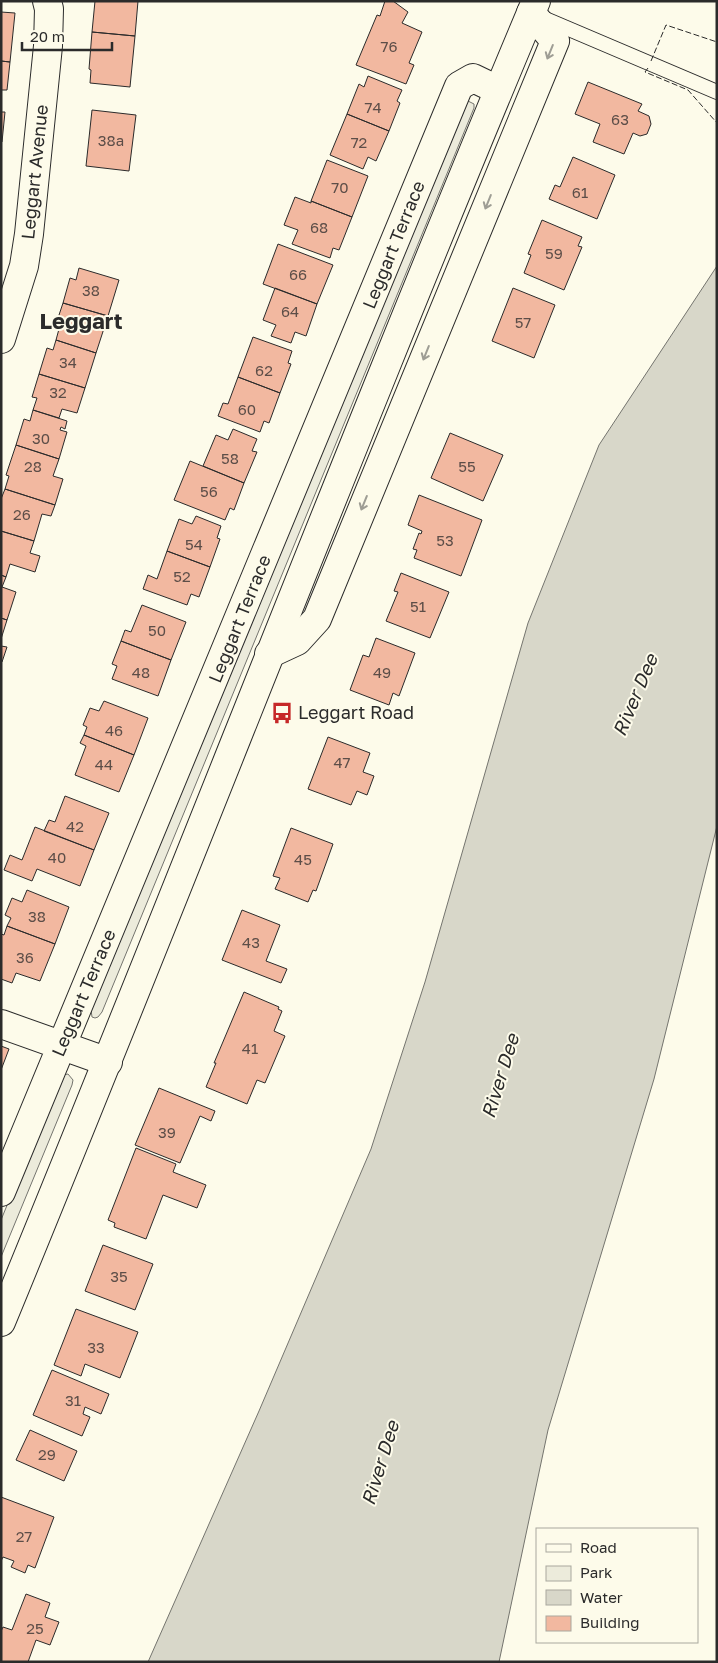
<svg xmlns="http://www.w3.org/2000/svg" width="718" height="1663" viewBox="0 0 718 1663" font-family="'Golos Text',sans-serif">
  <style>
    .green { fill: #ecebdb; stroke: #74746e }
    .water { fill: #d8d7c9; stroke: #74746e }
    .building { fill: #f2b8a0; stroke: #2b2b2b }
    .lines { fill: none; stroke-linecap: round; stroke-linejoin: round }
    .service-casing { stroke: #2b2b2b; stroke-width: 16 }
    .minor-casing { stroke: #2b2b2b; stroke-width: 30 }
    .secondary-casing { stroke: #2b2b2b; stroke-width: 30 }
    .service { stroke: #fdfbea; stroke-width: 14 }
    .minor { stroke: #fdfbea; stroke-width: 28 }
    .secondary { stroke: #fdfbea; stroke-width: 28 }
    .fence { stroke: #2b2b2b; stroke-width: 1; stroke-dasharray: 6 2.5; stroke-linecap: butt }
    .oneway { stroke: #9e9d94 }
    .labels { text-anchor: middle; stroke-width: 4; stroke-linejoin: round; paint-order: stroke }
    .number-label { font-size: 15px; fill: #5d4e48 }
    .street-label { font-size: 18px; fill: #2b2b2b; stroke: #fdfbea }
    .poi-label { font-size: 18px; fill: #2b2b2b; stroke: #fdfbea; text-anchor: start }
    .water-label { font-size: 19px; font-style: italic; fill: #2b2b2b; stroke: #fdfbea }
    .district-label { font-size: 22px; font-weight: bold; fill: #2b2b2b; stroke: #fdfbea }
  </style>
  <rect width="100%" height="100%" fill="#fdfbea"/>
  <!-- green -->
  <path class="green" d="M468,101L474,104V108L102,1012L98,1017L95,1018L92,1017L91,1010L465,103Z
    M68,1074L73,1080L72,1085L1,1257V1220L57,1083L63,1075Z"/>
  <!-- water -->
  <path class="water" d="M717,266V826L654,1079L548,1430L499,1662H148L259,1411L371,1149L425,982L528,623L599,445Z"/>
  <!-- building -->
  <path class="building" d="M95,1H138L135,36L92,32Z
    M385,1H393L408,12L402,23L422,32L409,63L414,65L406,84L356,65L377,15L380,16Z
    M1,12L15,13L10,62L1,61Z
    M92,32L135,36L130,87L90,83L91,70L89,69Z
    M1,61L10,62L7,90H1Z
    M368,76L402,90L397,101L400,103L389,131L347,114L359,84L364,87Z
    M588,82L642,104L638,111L649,116L651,124L647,134L640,136L633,133L624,154L593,142L600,124L575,114Z
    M92,110L136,115L129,171L86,166Z
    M1,112H5L2,142H1Z
    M347,114L389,131L376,161L368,157L363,169L330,155Z
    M573,157L615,175L597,219L549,199L555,185L560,187Z
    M327,160L368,176L352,217L311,201Z
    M295,197L311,203V201L352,217L339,250L333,248L330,258L292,244L298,230L284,225Z
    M542,220L582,237L578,246L582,247L564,290L524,273L531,255L528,254Z
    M278,244L333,265L317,304L263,284Z
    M79,268L119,280L108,316L63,303L70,278L76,280Z
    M275,288L317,304L306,336L295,332L291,343L271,336L276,325L263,320Z
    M513,288L555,305L534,358L492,341Z
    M63,303L108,316L96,353L56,340L59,329L55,327Z
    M253,337L292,351L288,363L291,364L280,393L238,377Z
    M56,340L96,353L85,388L39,374L47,348L53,350Z
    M39,374L85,388L77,413L62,409L59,418L33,410L37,398L32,397Z
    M238,377L280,393L269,423L264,421L260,432L218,416L223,403L228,404Z
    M33,410L67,421L65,429L61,427L60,430L67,432L59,459L16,445L24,419L30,421Z
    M233,429L257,439L252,451L257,452L244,483L203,466L216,435L228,440Z
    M450,433L503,455L483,501L431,478Z
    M16,445L59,459L53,476L63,479L55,505L5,489L9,476L6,475Z
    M190,461L244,483L234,510L230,508L225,520L174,500Z
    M5,489L55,505L51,516L42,514L34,541L1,531V499Z
    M419,495L482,520L461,576L414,558L417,550L413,549L419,533L421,534L422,531L408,525Z
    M196,516L221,526L217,538L220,539L210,567L167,551L179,519L192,524Z
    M1,531L34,541L30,553L40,556L35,572L10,564L6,577L1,575Z
    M167,551L210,567L199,597L191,594L187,605L143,589L148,575L157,579Z
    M401,573L449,592L430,638L386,621L398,592L394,591Z
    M1,575L6,577L2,587L16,592L7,620L1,618Z
    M142,605L186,622L171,660L121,641L125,630L131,632Z
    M1,618L7,620L1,639Z
    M376,638L415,653L399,696L393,693L389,705L350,690L363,655L369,657Z
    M121,641L171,660L158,696L112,679L117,666L112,664Z
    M1,646L7,647L2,662L1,661Z
    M104,701L148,718L134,755L84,735L87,727L83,725L90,708L99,711Z
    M84,735L134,755L119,792L75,775L86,746L80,743Z
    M328,737L370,753L363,772L374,776L367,795L357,791L351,805L308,789Z
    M65,796L109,813L94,850L44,831L49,820L55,822Z
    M35,827L94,850L80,886L37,869L32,881L4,870L10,855L22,860Z
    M291,828L333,844L316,891L313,890L308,902L275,889L280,878L273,876Z
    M27,890L69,907L55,944L7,926L11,918L5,915L12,898L22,902Z
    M242,910L280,925L266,961L287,969L281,983L222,960Z
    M7,926L55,944L40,981L16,973L12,983L1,979V934L4,935Z
    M244,992L279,1007L278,1009L282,1011L274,1031L285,1036L265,1083L257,1080L247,1104L206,1087L216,1063H214Z
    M1,1046L9,1049L1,1070Z
    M159,1088L215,1111L211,1121L200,1116L180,1163L135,1145Z
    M136,1148L176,1164L173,1172L206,1185L197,1208L163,1195L146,1239L114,1227L115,1223L108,1220Z
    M103,1245L153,1264L135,1310L85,1291Z
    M76,1309L138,1332L120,1378L85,1364L81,1376L54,1365Z
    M52,1370L109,1394L101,1414L85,1407L83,1414L90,1417L82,1436L33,1415Z
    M30,1430L77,1451L64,1481L16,1460Z
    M1,1497L54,1517L35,1568L28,1565L25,1573L11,1567L14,1561L3,1557L1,1561Z
    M26,1594L50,1603L45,1617L59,1622L50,1645L36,1640L28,1662H1V1631L3,1627L12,1630Z"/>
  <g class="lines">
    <!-- service casing -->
    <g class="service-casing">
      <path id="service" d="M543,18L717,92"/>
    </g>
    <!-- minor casing -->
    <g class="minor-casing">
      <path id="minor" d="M1,339L24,266L29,234L48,46L49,9L47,1
        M269,654L297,641L317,619L555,41L531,13
        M1,1024L108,1062
        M1,1192L459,86L473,78L498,90"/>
    </g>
    <!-- secondary casing -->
    <g class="secondary-casing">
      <path id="secondary" d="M1,1322C182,883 352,439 536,1"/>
    </g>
    <!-- service -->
    <use href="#service" class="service"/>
    <!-- minor -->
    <use href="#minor" class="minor"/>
    <!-- secondary -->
    <use href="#secondary" class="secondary"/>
    <!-- fence -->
    <path class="fence" d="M651,61L666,25L717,42
      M648,68L645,72L688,90L717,123"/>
  </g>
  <!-- one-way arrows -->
  <defs><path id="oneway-shaft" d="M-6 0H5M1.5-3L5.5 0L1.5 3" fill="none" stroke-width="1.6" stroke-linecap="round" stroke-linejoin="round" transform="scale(1.25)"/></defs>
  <g class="oneway">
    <use href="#oneway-shaft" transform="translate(550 52) rotate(112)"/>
    <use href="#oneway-shaft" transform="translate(488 202) rotate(112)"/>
    <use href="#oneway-shaft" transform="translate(426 353) rotate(112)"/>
    <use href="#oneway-shaft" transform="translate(364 503) rotate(112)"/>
  </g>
  <!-- icons -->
  <defs>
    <g id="bus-bare" transform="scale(1.725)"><path d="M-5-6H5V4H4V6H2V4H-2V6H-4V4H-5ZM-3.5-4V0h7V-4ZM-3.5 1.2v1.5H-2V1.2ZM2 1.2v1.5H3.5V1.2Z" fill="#c62828" stroke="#fdfbea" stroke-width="2.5" paint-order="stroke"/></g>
  </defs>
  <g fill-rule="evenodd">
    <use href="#bus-bare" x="282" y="713"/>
  </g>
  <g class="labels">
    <!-- number labels -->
    <g class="number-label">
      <text x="389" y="52">76</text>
      <text x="373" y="113">74</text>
      <text x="620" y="125">63</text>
      <text x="111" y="146">38a</text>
      <text x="359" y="148">72</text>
      <text x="340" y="193">70</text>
      <text x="580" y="198">61</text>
      <text x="319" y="233">68</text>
      <text x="554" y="259">59</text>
      <text x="298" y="280">66</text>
      <text x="91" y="296">38</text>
      <text x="290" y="317">64</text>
      <text x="523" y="328">57</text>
      <text x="68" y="368">34</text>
      <text x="264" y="376">62</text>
      <text x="58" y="398">32</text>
      <text x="247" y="415">60</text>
      <text x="41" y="444">30</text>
      <text x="230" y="464">58</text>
      <text x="33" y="472">28</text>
      <text x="467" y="472">55</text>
      <text x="209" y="497">56</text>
      <text x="22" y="520">26</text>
      <text x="445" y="546">53</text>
      <text x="194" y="550">54</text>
      <text x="182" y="582">52</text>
      <text x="418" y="612">51</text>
      <text x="157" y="636">50</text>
      <text x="141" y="678">48</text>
      <text x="382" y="678">49</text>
      <text x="114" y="736">46</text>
      <text x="342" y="768">47</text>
      <text x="104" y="770">44</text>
      <text x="75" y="832">42</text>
      <text x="57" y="863">40</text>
      <text x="303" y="865">45</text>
      <text x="37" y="922">38</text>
      <text x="251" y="948">43</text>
      <text x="25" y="963">36</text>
      <text x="250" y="1054">41</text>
      <text x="167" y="1138">39</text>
      <text x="119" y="1282">35</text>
      <text x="96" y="1353">33</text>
      <text x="73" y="1406">31</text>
      <text x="47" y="1460">29</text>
      <text x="24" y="1542">27</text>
      <text x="35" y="1634">25</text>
    </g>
    <!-- street labels -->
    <g class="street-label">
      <text transform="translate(35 172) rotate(-84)" y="6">Leggart Avenue</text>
      <text transform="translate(394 245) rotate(-68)" y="6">Leggart Terrace</text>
      <text transform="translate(240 619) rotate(-68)" y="6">Leggart Terrace</text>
      <text transform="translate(84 993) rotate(-67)" y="6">Leggart Terrace</text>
    </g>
    <!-- poi labels -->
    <g class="poi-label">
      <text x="298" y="719">Leggart Road</text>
    </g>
    <!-- water labels -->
    <g class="water-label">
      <text transform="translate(635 695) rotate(-67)" y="7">River Dee</text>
      <text transform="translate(500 1076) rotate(-73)" y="7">River Dee</text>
      <text transform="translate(380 1463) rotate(-73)" y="7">River Dee</text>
    </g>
    <!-- district labels -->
    <g class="district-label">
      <text x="81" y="329">Leggart</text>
    </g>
  </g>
  <!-- border -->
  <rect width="718" height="1663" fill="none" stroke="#2b2b2b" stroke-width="5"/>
  <!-- legend -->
  <rect x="536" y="1528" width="162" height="115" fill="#fdfbea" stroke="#a9a89e"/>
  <rect x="546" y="1544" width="25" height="8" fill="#fdfbea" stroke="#a9a89e"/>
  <text x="580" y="1553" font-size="15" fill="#2b2b2b">Road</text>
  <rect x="546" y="1566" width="25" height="15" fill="#ecebdb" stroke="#a9a89e"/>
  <text x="580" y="1578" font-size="15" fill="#2b2b2b">Park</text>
  <rect x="546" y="1590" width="25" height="15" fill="#d8d7c9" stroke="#a9a89e"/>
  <text x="580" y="1603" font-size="15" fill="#2b2b2b">Water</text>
  <rect x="546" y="1616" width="25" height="15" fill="#f2b8a0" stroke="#a9a89e"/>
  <text x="580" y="1628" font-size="15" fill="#2b2b2b">Building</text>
  <!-- scale -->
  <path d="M22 42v8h90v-8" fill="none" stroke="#2b2b2b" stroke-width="2.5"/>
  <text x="30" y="42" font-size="15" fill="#2b2b2b" stroke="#fdfbea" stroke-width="4" paint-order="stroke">20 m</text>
</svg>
